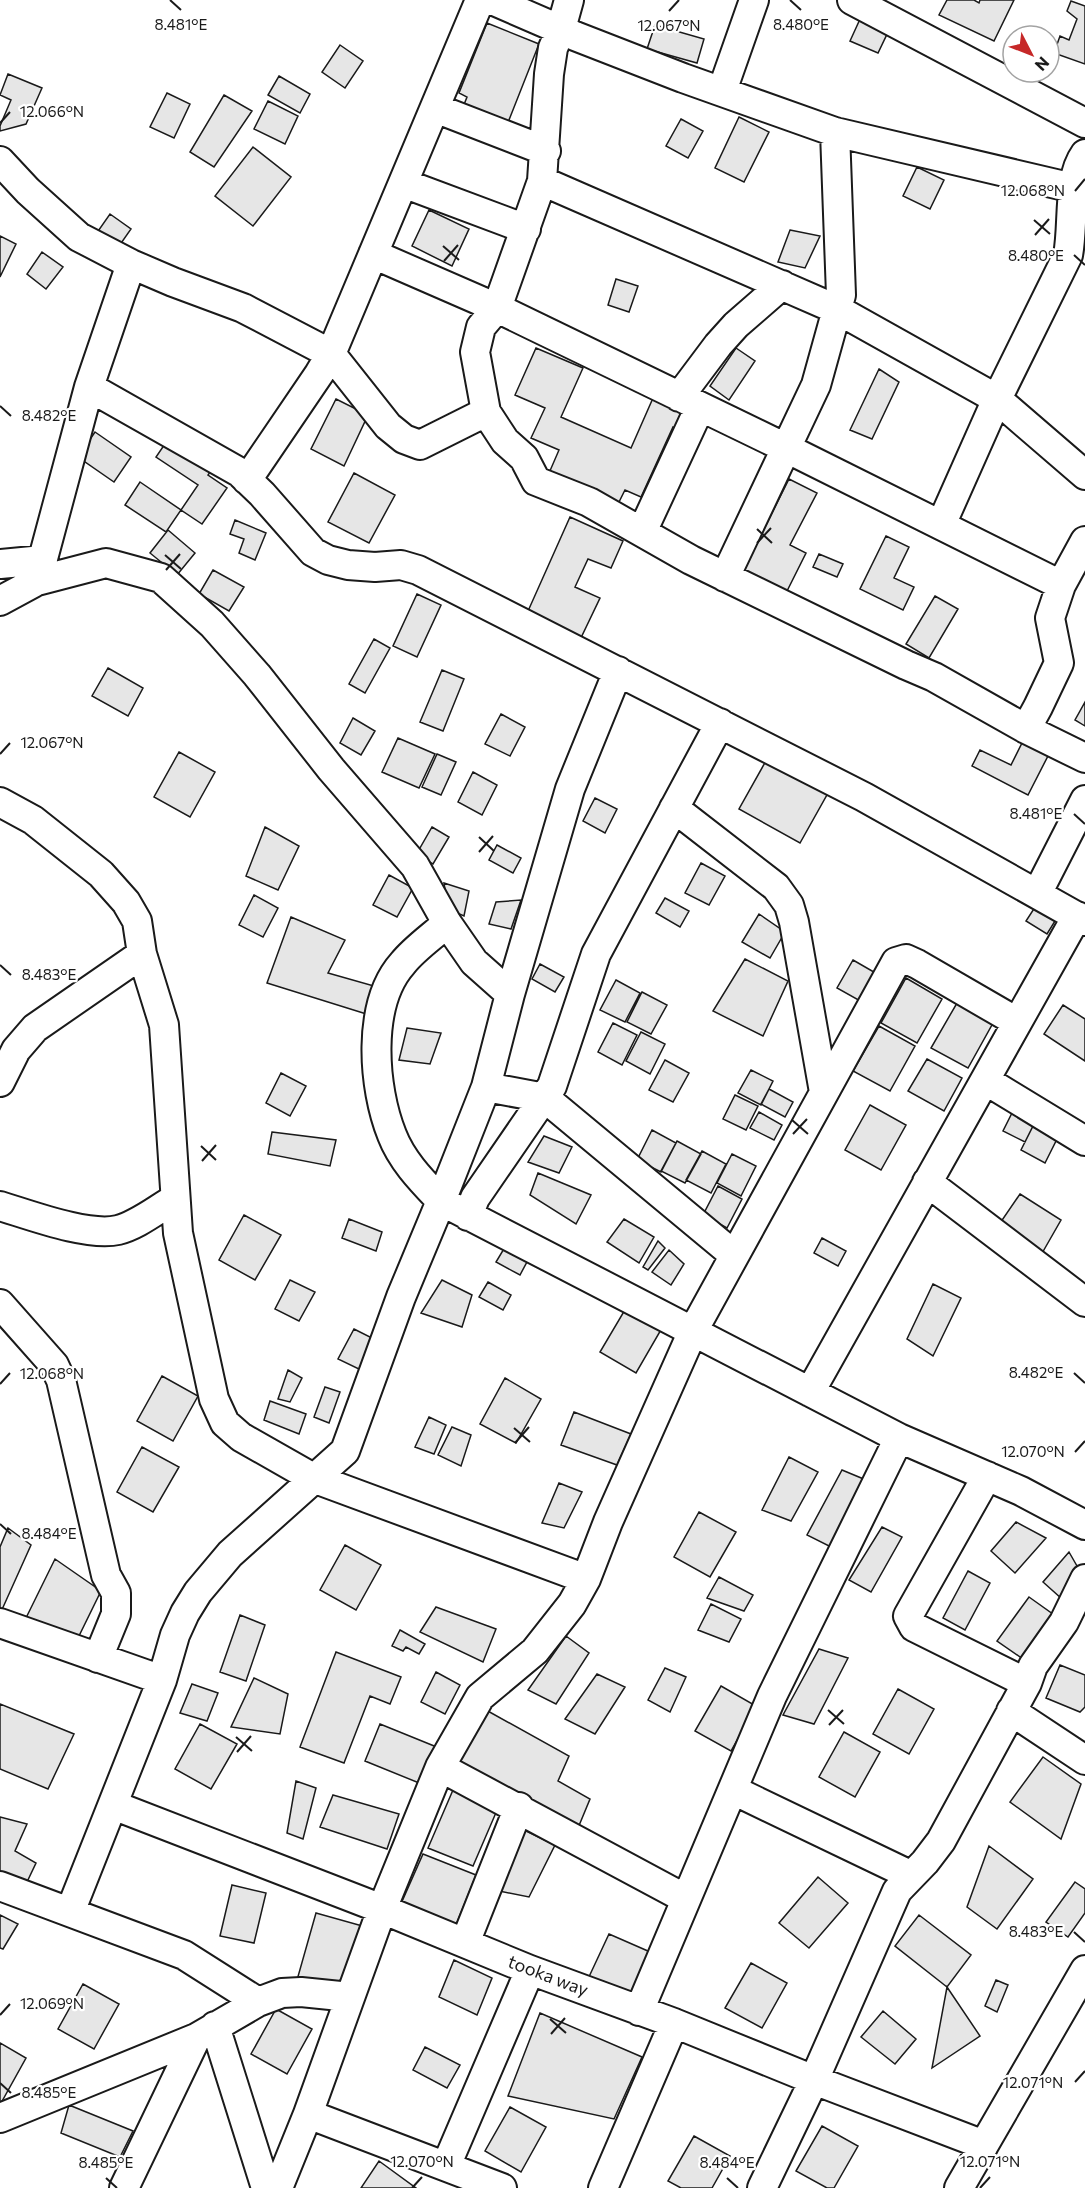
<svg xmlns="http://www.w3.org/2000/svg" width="1085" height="2188" viewBox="0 0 1085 2188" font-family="Commissioner,sans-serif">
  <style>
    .building { fill: #e6e6e6; stroke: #1a1a1a; stroke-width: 1.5 }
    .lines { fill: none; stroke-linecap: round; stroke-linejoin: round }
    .minor-casing { stroke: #1a1a1a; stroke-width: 32 }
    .minor { stroke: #fff; stroke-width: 28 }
    .ticks { fill: none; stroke: #1a1a1a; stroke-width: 2 }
    .labels { text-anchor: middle; stroke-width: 4.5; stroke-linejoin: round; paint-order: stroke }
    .street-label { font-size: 18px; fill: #1a1a1a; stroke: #fff }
    .ticks-label { font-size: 15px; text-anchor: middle; fill: #1a1a1a; stroke: #fff; stroke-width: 4.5; stroke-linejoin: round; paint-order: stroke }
  </style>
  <rect width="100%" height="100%" fill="#fff"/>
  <!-- building -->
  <path class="building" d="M947,0H974L979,3L980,0H1014L994,41L939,15Z
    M1071,1L1085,6V64L1054,53L1060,36L1069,40L1077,19L1067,11Z
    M861,17L889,30L878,53L850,41Z
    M487,23L539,44L507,125L463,107L467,97L459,93Z
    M655,25L704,39L697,63L647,49Z
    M340,45L363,61L345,88L322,72Z
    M8,74L42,88L26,124L0,131V126L11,100L0,95Z
    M279,76L310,94L300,113L268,95Z
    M167,93L190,104L174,138L150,127Z
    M224,95L252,111L214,167L190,152Z
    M268,101L298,116L285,144L254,129Z
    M739,117L769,132L744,182L715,168Z
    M681,119L703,131L688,158L666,146Z
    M253,147L291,177L253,226L215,196Z
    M917,167L944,180L930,209L903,196Z
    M429,210L469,229L452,266L412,246Z
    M110,214L131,229L117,249L96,234Z
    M790,230L820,236L805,268L778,262Z
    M0,236L16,244L0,277Z
    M42,252L63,267L46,289L27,274Z
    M616,279L638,286L629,312L608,305Z
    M536,348L583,368L561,417L631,448L657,389L691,404L679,429L673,427L641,497L625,490L615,510L546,480L559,450L531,438L545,408L515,395Z
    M736,348L755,361L729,400L710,386Z
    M879,369L899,382L872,439L850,430Z
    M336,399L368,415L344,466L311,449Z
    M95,432L131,457L114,482L78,457Z
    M171,435L215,465L208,475L227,488L202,524L181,510L198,485L156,457Z
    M354,473L395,495L369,543L328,522Z
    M789,479L817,493L790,545L806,553L785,595L742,573Z
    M140,482L181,510L166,532L125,505Z
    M570,517L623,541L611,568L588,559L575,587L600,598L578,644L524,620Z
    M235,520L266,533L255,560L239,553L244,539L230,534Z
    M168,530L195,553L177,575L150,553Z
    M886,536L909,547L894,578L914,587L903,610L860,589Z
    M819,554L843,564L837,577L813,567Z
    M213,570L244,587L229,611L199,594Z
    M417,594L441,605L417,657L393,646Z
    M935,596L958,609L929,658L906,644Z
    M374,639L390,648L365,693L349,684Z
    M108,668L143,688L128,716L92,696Z
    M442,670L464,679L443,731L420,722Z
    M1085,702V726L1075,720Z
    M501,714L525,727L510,756L485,744Z
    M353,718L375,731L361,755L340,743Z
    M398,738L435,754L419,788L382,772Z
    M1024,739L1050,752L1028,795L972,766L980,750L1011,765Z
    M179,752L215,772L190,817L154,797Z
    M437,754L456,762L441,795L422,787Z
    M767,759L828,793L800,843L739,809Z
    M473,772L497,785L482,815L458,802Z
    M595,798L617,809L605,833L583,821Z
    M265,827L299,846L278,890L246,876Z
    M432,827L449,837L433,864L416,855Z
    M497,845L521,858L513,873L489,860Z
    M701,863L725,876L709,905L685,893Z
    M389,875L413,888L397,917L373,905Z
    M444,883L469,891L464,916L448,909Z
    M254,895L278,908L263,937L239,925Z
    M665,898L689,911L680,927L656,913Z
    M521,900L511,929L489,924L496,902Z
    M1039,901L1060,913L1047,934L1026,921Z
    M759,914L785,932L770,958L742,942Z
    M291,917L345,940L328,973L381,988L376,1017L267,983Z
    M745,959L788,981L763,1036L713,1011Z
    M853,960L893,983L878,1011L837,988Z
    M540,964L564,977L555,992L532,979Z
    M906,978L942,999L917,1043L881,1023Z
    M616,980L640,993L625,1022L600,1010Z
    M642,992L667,1005L651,1034L627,1022Z
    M957,1003L993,1023L968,1068L931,1048Z
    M1063,1005L1085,1019V1061L1044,1034Z
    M613,1023L637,1035L622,1065L598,1052Z
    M879,1026L915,1046L890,1091L853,1071Z
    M407,1028L441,1033L430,1064L399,1060Z
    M641,1032L665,1044L650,1074L626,1061Z
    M927,1059L962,1078L944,1111L908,1091Z
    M665,1060L689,1073L673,1102L649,1090Z
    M751,1070L773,1081L761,1105L738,1093Z
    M281,1073L306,1086L290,1116L266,1103Z
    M769,1089L793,1102L785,1117L761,1104Z
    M735,1095L758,1106L746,1130L723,1119Z
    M870,1105L906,1125L881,1170L845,1150Z
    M1015,1107L1037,1118L1025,1142L1003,1131Z
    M759,1112L782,1125L774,1140L750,1128Z
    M1036,1120L1060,1133L1045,1163L1021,1150Z
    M652,1130L676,1143L661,1172L637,1160Z
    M272,1132L336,1140L330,1166L268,1154Z
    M544,1136L572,1147L559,1173L528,1162Z
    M677,1141L701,1154L685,1183L661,1171Z
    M702,1151L726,1164L711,1193L686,1180Z
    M732,1154L756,1166L741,1196L717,1183Z
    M538,1173L591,1195L576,1224L530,1195Z
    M718,1186L742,1199L727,1228L703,1215Z
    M1020,1194L1061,1220L1041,1255L998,1226Z
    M244,1215L281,1235L255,1280L219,1260Z
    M349,1219L382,1232L376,1251L342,1238Z
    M624,1219L654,1237L639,1263L607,1242Z
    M822,1238L846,1251L838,1266L814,1253Z
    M658,1241L665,1248L648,1270L643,1267Z
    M505,1247L528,1260L520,1275L496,1262Z
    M669,1250L684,1264L671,1285L652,1272Z
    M290,1280L315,1292L299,1321L275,1309Z
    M442,1280L472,1295L462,1327L421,1313Z
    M488,1282L511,1295L503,1310L479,1297Z
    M933,1284L961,1298L933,1356L907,1339Z
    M626,1308L662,1328L636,1373L600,1352Z
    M354,1329L378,1341L363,1371L338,1359Z
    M288,1370L302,1378L290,1402L278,1399Z
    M162,1376L198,1396L173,1441L137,1421Z
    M505,1378L541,1399L516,1443L480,1424Z
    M325,1387L340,1392L329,1423L314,1417Z
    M270,1401L306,1414L299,1434L264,1420Z
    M574,1412L631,1434L617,1465L561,1445Z
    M429,1417L446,1425L434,1454L415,1447Z
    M452,1427L471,1435L461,1466L438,1455Z
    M142,1447L179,1467L153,1512L117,1492Z
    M789,1457L818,1472L791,1521L762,1510Z
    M842,1470L866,1480L833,1548L807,1535Z
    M559,1483L582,1492L564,1528L542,1523Z
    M699,1512L736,1532L710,1577L674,1557Z
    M1016,1522L1046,1538L1015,1573L991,1551Z
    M882,1527L902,1537L871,1592L849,1580Z
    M8,1528L31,1545L0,1614V1547Z
    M345,1545L381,1565L356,1610L320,1590Z
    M1069,1552L1085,1580L1071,1607L1043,1582Z
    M55,1559L101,1591L75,1644L23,1624Z
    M968,1571L990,1583L965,1630L943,1618Z
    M719,1577L753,1595L744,1611L707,1598Z
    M1029,1597L1064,1622L1033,1666L997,1641Z
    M711,1604L741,1619L729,1642L698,1630Z
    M436,1607L496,1629L483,1662L420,1632Z
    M240,1615L265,1625L246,1681L220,1672Z
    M400,1630L425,1644L419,1654L406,1647L403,1651L392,1646Z
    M566,1636L589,1653L556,1704L528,1690Z
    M819,1649L848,1658L814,1724L783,1715Z
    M336,1652L401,1677L390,1704L370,1696L344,1763L300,1747Z
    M1060,1665L1085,1675V1707L1080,1712L1046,1698Z
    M665,1668L686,1677L670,1712L648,1700Z
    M436,1672L460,1685L445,1714L421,1702Z
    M597,1674L625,1687L595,1734L565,1719Z
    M254,1678L288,1694L280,1734L231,1727Z
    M192,1684L218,1693L207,1721L180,1713Z
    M721,1686L756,1706L731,1751L695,1731Z
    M898,1689L934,1709L909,1754L873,1734Z
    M0,1704L74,1734L48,1789L0,1769Z
    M486,1710L569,1756L558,1781L590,1799L578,1828L456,1766Z
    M200,1724L237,1744L211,1789L175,1769Z
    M380,1724L444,1750L429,1787L365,1761Z
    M844,1732L880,1752L855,1797L819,1777Z
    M1043,1757L1081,1784L1061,1839L1010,1802Z
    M296,1781L316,1788L303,1839L287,1833Z
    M453,1790L498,1808L473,1866L428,1848Z
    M333,1795L399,1814L387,1849L320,1827Z
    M0,1817L27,1824L15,1851L36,1863L26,1884L0,1874Z
    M522,1829L555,1845L529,1897L499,1891Z
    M989,1846L1033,1879L997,1929L967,1907Z
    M423,1854L476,1875L454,1930L400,1906Z
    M818,1877L848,1903L809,1948L779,1923Z
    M1075,1882L1085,1889V1913L1068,1937L1046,1922Z
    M232,1885L266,1893L254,1943L220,1936Z
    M316,1913L366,1927L347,1984L297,1980Z
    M0,1915L18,1924L3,1949L0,1948Z
    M919,1915L971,1955L947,1987L895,1946Z
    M609,1934L657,1955L636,2002L587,1981Z
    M454,1960L492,1978L477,2015L439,1997Z
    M751,1963L787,1983L762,2028L725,2008Z
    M996,1980L1008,1985L997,2012L985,2006Z
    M83,1984L119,2004L94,2049L58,2029Z
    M947,1987L980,2036L932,2068Z
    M276,2009L312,2029L287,2074L251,2054Z
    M883,2011L916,2039L895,2064L861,2037Z
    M540,2013L642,2057L614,2119L508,2096Z
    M0,2043L26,2058L1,2103L0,2102Z
    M425,2047L460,2065L447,2088L413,2070Z
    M69,2105L133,2131L120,2157L61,2133Z
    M510,2107L546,2127L521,2172L485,2151Z
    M822,2126L858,2146L834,2188H827L796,2171Z
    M694,2136L730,2156L712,2188H681L668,2181Z
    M379,2161L416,2188H361Z"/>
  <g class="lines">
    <!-- minor casing -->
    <g class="minor-casing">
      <path id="minor" d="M492,0L575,36L683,78L835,132L1073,188
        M569,0L561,29L553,48L549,74L542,181L497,308L481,327L475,352L486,412L505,441L524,458L536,481L589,502L691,560L906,665L934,677L1026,729L1085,758
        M852,0L1085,123
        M722,91L754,0
        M435,108L546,151
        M1085,154C1067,179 1074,225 1068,255L997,399L1085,475
        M0,161L28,191L79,237L131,264L173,282L243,308L331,354L388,426L404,439L420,445L486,412
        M542,181L838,310L997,399L941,525
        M403,183L526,229
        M373,254L497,308L786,448L1061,585
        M89,387L239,472L262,494L313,552L328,560L348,565L375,567L401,565L418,570L864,797L1085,921
        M679,397L718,345L736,325L782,285
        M247,480L319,374L331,354L480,0
        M642,532L700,407
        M0,564L43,560
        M725,577L816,385L841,295L835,132
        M37,581L89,387L131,264
        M0,601L37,581L106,563L161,578L212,624L257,675L331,769L415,866L447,923L474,962L510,994
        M1026,729L1038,707L1059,663L1050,618L1061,585L1085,541
        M0,802L33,820L101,874L126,902L137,921L142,954L164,1025L178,1233L214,1399L225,1423L241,1437L313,1478L586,1579
        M674,808L776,887L789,905L794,922L824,1092
        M1037,894L1085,800
        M447,923C433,936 415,948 403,963C366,1004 373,1088 392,1135C402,1161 422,1181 441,1201L899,1438L1021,1491L1085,1525
        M985,1080L1085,1141
        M0,1082L16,1050L35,1028L142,954
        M486,1087L545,1098L734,1255
        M927,1182L1085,1302
        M0,1206C30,1215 88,1237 118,1230C138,1225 157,1209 175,1199
        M468,1216L475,1198L552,1086L596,954L720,723
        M0,1304L54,1365L61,1380L106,1575L116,1593V1614L98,1658
        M810,1392L1077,916
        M987,1476L908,1616L914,1627L1027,1683
        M0,1623L162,1680
        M1011,1711L1085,1760
        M440,1767L686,1899
        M733,1790L910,1875
        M113,1805L382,1909L530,1970L674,2023L814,2080L984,2145
        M0,1886L184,1955L258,2002
        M70,1912L162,1680L175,1635L185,1613L198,1592L230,1554L345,1451L401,1297L441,1201L486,1087L510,994L570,789L618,671
        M465,1943L519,1807
        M639,2011L772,1696L899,1438
        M215,2026L266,2188
        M308,2114L382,1909L440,1767L480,1697L535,1651L572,1604L586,1579L608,1522L693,1331L896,962L906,959L917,964L1017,1022
        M0,2118L196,2038L258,2002L282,1993L301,1992L350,1997
        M446,2166L530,1970
        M124,2188L196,2038
        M278,2188L308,2114L502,2188
        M603,2188L674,2023
        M762,2188L814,2080L897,1891L925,1862L941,1841L1027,1683L1033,1666L1064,1622L1085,1579
        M959,2188L1085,1970"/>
    </g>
    <!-- minor -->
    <use href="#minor" class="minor"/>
  </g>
  <!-- ticks -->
  <path class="ticks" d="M170,0L181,10M790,0L801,10M669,11L679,0M0,123L10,112M1075,191L1085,179M1034,220L1050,234M1035,235L1049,219M443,246L459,260M1074,255L1085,265M444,261L458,245M0,406L11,416M757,529L772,543M757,543L771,528M165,555L181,569M166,570L180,554M0,754L10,743M1074,814L1085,824M479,837L494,851M479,852L493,836M0,965L11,975M792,1120L808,1134M793,1134L807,1119M201,1146L216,1160M202,1161L216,1145M1074,1373L1085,1383M0,1384L10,1373M514,1428L530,1442M515,1443L529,1427M1075,1452L1085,1441M0,1524L11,1534M828,1710L844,1724M829,1725L843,1710M236,1737L252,1751M237,1752L251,1736M1074,1932L1085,1942M0,2015L10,2004M550,2019L566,2033M551,2034L565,2018M1075,2082L1085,2071M0,2083L11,2093M106,2178L117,2188M727,2178L738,2188M412,2188L422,2177M980,2188L990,2177"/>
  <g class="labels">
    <!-- street labels -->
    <g class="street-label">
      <text transform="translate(548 1976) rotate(21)" y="6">tooka way</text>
    </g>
  </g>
  <g class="ticks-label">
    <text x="181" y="30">8.481°E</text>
    <text x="801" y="30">8.480°E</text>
    <text x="669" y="31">12.067°N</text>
    <text x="52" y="117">12.066°N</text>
    <text x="1033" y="196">12.068°N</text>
    <text x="1036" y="261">8.480°E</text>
    <text x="49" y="421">8.482°E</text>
    <text x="52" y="748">12.067°N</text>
    <text x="1036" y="819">8.481°E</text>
    <text x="49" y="980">8.483°E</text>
    <text x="1036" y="1378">8.482°E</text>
    <text x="52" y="1379">12.068°N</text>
    <text x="1033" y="1457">12.070°N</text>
    <text x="49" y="1539">8.484°E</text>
    <text x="1036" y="1937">8.483°E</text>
    <text x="52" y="2009">12.069°N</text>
    <text x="1033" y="2088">12.071°N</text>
    <text x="49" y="2098">8.485°E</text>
    <text x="422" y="2167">12.070°N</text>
    <text x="990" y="2167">12.071°N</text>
    <text x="106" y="2168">8.485°E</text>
    <text x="727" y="2168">8.484°E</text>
  </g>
  <!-- north arrow -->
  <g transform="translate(1031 54) rotate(132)"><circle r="28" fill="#ffffff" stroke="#a3a3a3" stroke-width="1.5"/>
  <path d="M0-4.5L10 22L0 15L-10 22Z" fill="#c62828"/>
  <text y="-9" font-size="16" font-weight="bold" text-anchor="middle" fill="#1a1a1a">N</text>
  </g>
</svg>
